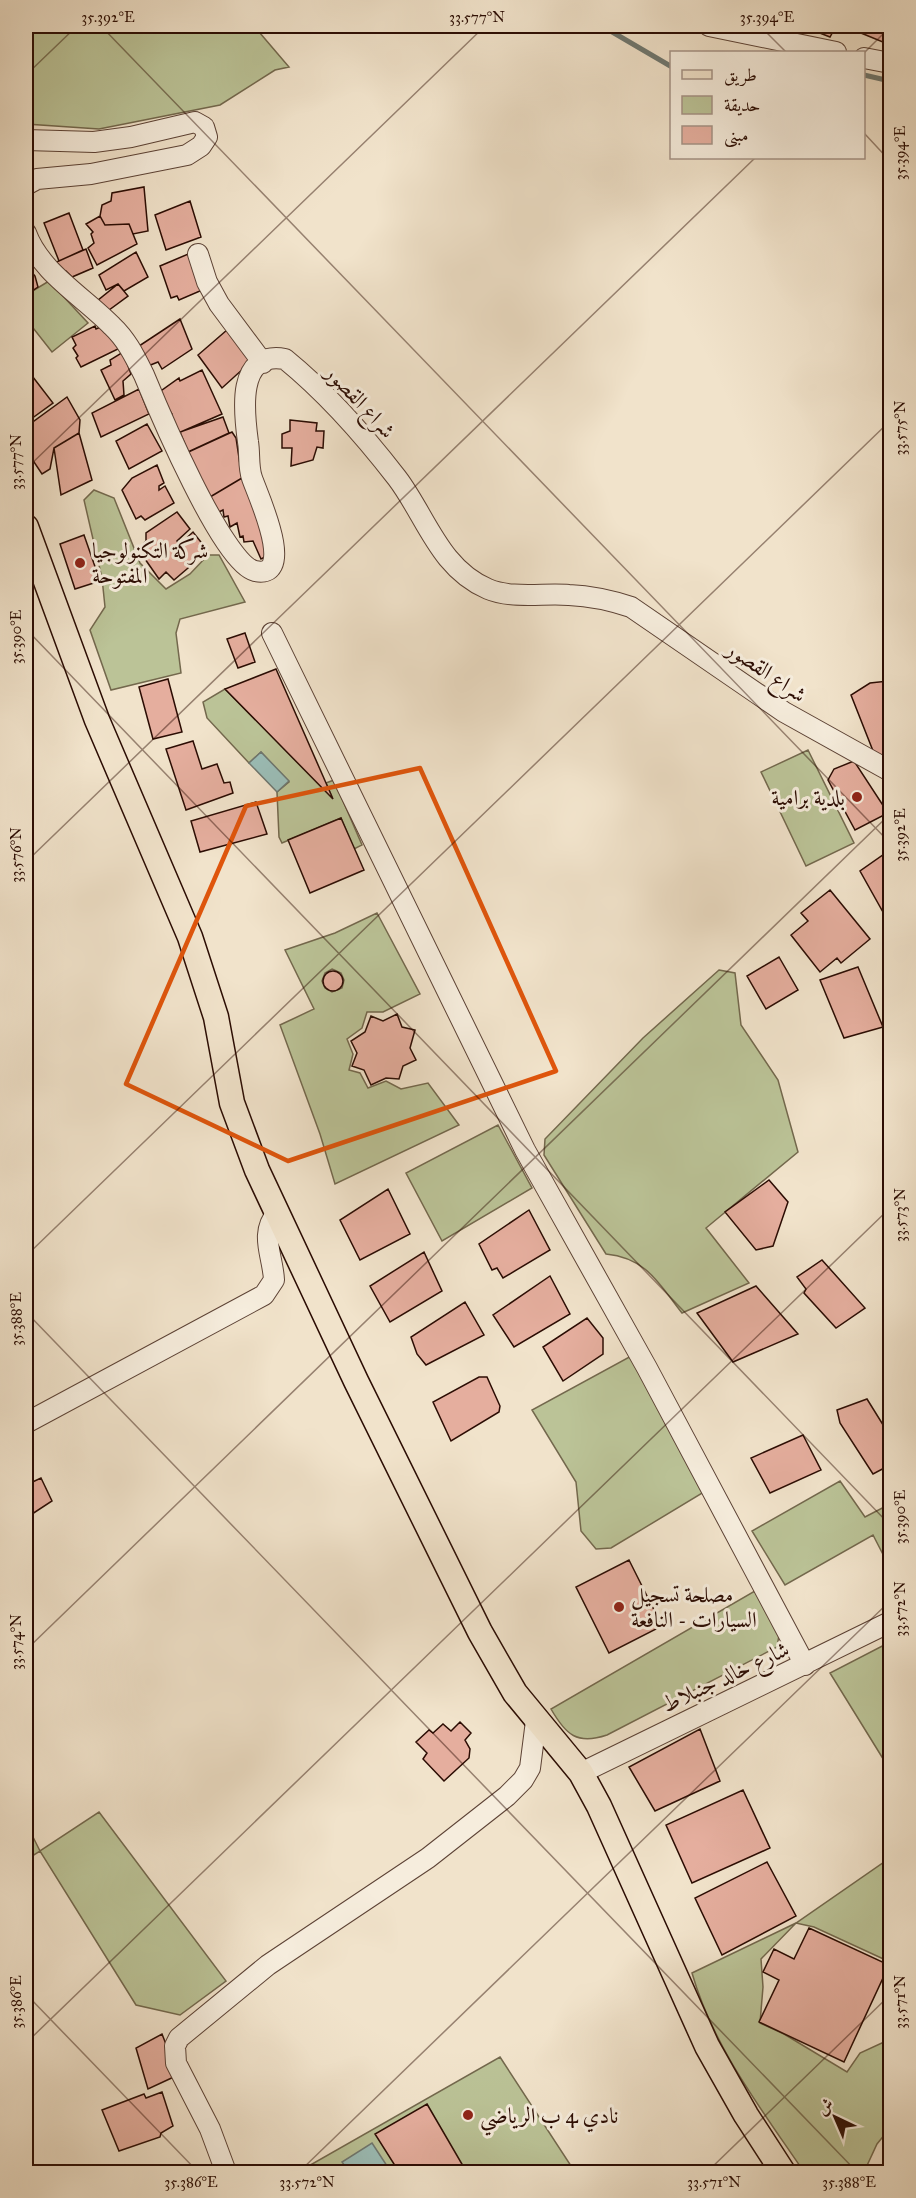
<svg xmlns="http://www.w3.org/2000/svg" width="916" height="2198" viewBox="0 0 916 2198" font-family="'IM FELL Great Primer',Amiri,serif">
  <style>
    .green { fill: #bbc397; stroke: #73684d; stroke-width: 1.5; fill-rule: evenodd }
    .water { fill: #9bbeb8; stroke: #6e7770; stroke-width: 1.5 }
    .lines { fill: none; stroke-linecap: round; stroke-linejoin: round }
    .stream { stroke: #6e7770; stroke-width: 5 }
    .building { fill: #e5ae9e; stroke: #2b0c03; stroke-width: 1.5 }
    .minor-casing { stroke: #5c4235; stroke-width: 22 }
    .major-casing { stroke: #2b0c03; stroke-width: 27 }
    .minor { stroke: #f6eddd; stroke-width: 20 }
    .major { stroke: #f1e3cb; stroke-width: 24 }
    .marked { fill: none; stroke: #df550c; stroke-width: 4.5; stroke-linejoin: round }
    .ticks { fill: none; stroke: #2b0c03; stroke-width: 1.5; stroke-opacity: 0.45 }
    .poi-dot { fill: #8f2418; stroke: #f6eddd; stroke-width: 2 }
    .labels { text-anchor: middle; stroke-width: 6; stroke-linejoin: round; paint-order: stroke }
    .street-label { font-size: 22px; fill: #2b0c03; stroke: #f6eddd }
    .poi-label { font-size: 22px; fill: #2b0c03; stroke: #f6eddd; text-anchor: start }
    .neatline { fill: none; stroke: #2b0c03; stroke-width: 2 }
    .ticks-label { font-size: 15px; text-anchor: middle; fill: #2b0c03 }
  </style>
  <rect width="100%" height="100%" fill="#f1e3cb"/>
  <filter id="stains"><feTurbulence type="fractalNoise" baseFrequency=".00333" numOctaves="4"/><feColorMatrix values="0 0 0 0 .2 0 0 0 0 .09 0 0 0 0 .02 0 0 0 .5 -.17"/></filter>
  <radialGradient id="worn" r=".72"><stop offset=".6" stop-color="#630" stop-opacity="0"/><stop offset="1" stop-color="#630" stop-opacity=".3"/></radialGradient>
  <!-- green -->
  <path class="green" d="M26,26H254L289,67L275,70L220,105L99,129L26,124Z
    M49,281L88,323L52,352L26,319V295Z
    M94,490L114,498L140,563L166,589L190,574L208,555H219L245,602L180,619L176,633L181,673L111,690L90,630L105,607L102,578L84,500Z
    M225,689L332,797L326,783L334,780L362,845L354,849L341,818L282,843L279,837L277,792L289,782L261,752L249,763L207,718L203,702Z
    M808,750L854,843L806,866L761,772Z
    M377,913L420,994L383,1012H367L362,1028L347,1039L353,1054L349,1070L360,1073L368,1088L386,1081L401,1089L428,1083L459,1125L335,1184L320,1134L280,1025L314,1009L285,950L335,933ZM332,969L341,973L344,980L342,988L332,992L325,988L322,981L325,973Z
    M719,970L735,973L741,1025L778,1080L798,1152L706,1228L749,1283L682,1313C659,1284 647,1258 606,1254L544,1155L545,1139L643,1038Z
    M498,1125L532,1188L442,1241L406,1173Z
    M633,1355L704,1492L611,1548L596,1549L581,1531L576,1482L532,1410Z
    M840,1481L865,1517L890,1504V1568L873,1535L785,1585L752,1531Z
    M760,1588L780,1629L777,1647L607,1735C577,1745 566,1735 551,1709Z
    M890,1642V1770L830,1673Z
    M99,1812L226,1981L180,2015L136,2005L40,1851L26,1860V1823L40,1851Z
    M890,1858V1962L814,1927L796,1923L761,1959L763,1987L760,2023L784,2034L847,2072L860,2053L884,2042L890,2053V2128L877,2144L864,2172H804C762,2110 713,2047 692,1973L796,1923Z
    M500,2057L575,2172H298Z"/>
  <!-- water -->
  <path class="water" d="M261,752L289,781L277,792L249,763Z
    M372,2143L391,2172H349L342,2162Z"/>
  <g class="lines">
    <!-- stream -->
    <path class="stream" d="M419,26H427
      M602,26L672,67
      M864,75L890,81"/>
  </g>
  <!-- building -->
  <path class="building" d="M802,26H836L830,37Z
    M864,26H890V45L861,33Z
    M144,187L148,231L133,234L129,224L105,225L100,216L102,205L111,201L112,193Z
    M190,201L201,237L166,250L155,215Z
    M69,213L83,250L59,261L44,223Z
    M100,216L105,225L129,224L137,244L97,265L88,248L94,243L91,234L93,232L86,224Z
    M86,249L93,268L72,277L66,271L60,273L54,263Z
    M136,252L148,277L124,291L118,284L106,290L99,275Z
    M193,252L202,282L200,291L179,300L177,296L171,298L160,266Z
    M26,265L35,276L38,287L26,295Z
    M118,284L128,296L105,313L97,301Z
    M180,319L192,349L162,369L158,362L148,366L136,348Z
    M95,326L96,329L103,326L120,348L81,367L76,358L78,356L73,348L76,345L72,337Z
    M227,330L255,358L222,388L198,355Z
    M123,352L131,374L123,381L124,395L115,400L101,370L111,365L110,360Z
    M26,368L53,403L31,419L26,412Z
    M202,370L222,414L176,434L168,417L172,414L158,393L179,378L180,381Z
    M139,389L149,414L101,437L92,413Z
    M67,397L80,420L79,433L54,448L50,469L42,474L26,450V427Z
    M223,417L229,433L188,452L180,432Z
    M290,420L317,423L316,431H324L323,448L317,447L313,460L291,466L292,448H282V434L290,431Z
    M147,424L162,451L129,469L116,441Z
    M232,432L236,438L242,478L210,497L184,454Z
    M79,433L92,480L61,495L54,448Z
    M157,465L164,483L159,486V490L165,486L174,503L145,520L141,516L136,519L122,490L132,478Z
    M242,478L271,554L261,559L253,541L244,542L243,536L240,537L237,523L230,527L228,516L224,517L223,510L219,512L210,497Z
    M177,512L190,529L177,541L179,545L193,532L208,551L174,580L166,572L159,579L138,549L146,541V533Z
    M84,535L100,581L75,589L60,544Z
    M245,633L255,662L238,668L227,639Z
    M276,669L326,783L333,799L225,689Z
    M168,679L182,732L153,739L139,687Z
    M888,681L890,756L877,761L851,695L870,683Z
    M193,741L202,769L217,764L224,783L230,782L233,793L186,810L166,749Z
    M854,761L888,813L855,830L828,780L834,769Z
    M256,802L267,834L200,852L191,821Z
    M341,818L364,870L310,893L288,840Z
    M890,850V921H888L860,871Z
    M830,890L870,939L841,963L837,958L820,972L791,935L808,921L801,913Z
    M779,957L798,990L766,1009L747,976Z
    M858,967L883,1027L844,1038L820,980Z
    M323 981a10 10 0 1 1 20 0a10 10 0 1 1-20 0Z
    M397,1014L402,1027L415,1030L410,1048L416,1060L403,1066L399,1079L386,1078L371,1085L364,1070L352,1066L357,1053L351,1041L365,1032L371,1016L383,1021Z
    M769,1180L788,1202L773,1246L756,1250L725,1212Z
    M388,1189L410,1234L360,1260L340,1220Z
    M529,1210L550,1250L503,1278L497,1268L492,1270L479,1244Z
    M424,1252L442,1291L390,1322L370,1286Z
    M822,1260L865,1308L836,1328L804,1293L806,1289L797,1277Z
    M550,1276L570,1314L514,1347L493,1315Z
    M756,1286L798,1334L733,1362L697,1313Z
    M465,1302L484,1335L426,1365L417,1354L411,1337Z
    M587,1318L603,1338V1354L563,1381L543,1347Z
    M479,1377H487L500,1406L499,1412L451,1441L433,1402Z
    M867,1399L890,1436V1465L873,1474L840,1423L837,1410Z
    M803,1435L821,1470L770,1493L751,1458Z
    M41,1478L52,1501L26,1518V1485Z
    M629,1560L662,1626L609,1653L576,1587Z
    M460,1722L471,1733L465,1740L470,1749L469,1758L444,1781L423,1759L427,1753L416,1742L429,1730L433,1733L443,1724L451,1731Z
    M700,1729L720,1781L655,1811L629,1767Z
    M743,1790L770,1848L692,1883L666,1825Z
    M767,1862L796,1916L722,1955L695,1898Z
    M809,1928L889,1965L844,2062L759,2022L779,1980L763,1972L774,1949L794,1959Z
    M162,2034L178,2075L148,2089L136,2048Z
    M162,2092L173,2126L161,2133L160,2137L119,2151L102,2110L144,2094L146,2098Z
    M427,2104L466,2171L464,2172H399L375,2134Z"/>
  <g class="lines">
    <!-- minor casing -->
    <g class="minor-casing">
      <path id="minor" d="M709,26L836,52
        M864,58L890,63
        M26,140L94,142L131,137L195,122L204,127L207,137L201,146L187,155L91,174L37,179L26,185
        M26,233C40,272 84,297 112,326C127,340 135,357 144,375C158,409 223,564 255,571C298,580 256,491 252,478C248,467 250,453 248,442C244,413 236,350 285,359C328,394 363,434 397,478C426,516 439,568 488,589C512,599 543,593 569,595C591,596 610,600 631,607L784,712L890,771
        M198,254L207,282L219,304L263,363
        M272,633L525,1150L647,1368L805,1665
        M26,1423L264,1295L274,1280C273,1256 259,1234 277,1213
        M581,1773L890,1622
        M226,2172L210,2129L176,2063L175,2046L179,2038L268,1965L428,1858L507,1796L523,1780L530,1768L536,1721"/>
    </g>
    <!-- major casing -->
    <g class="major-casing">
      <path id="major" d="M26,527L97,720L190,937L216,1017L232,1103L257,1170L356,1381L480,1632L515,1693L581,1773L599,1806L707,2046L746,2115L783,2172"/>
    </g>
    <!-- minor -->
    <use href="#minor" class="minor"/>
    <!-- major -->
    <use href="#major" class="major"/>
  </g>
  <!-- marked area -->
  <path class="marked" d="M420,768L556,1071L288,1161L126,1084L246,806Z"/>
  <!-- ticks -->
  <path class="ticks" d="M101,26L890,843M760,26L786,52M864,53L890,27M26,75L77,26M864,133L890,161M26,469L485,26M26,629L890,1525M26,862L755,158M26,1256L890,421M26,1312L857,2172M26,1650L890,814M26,1994L198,2172M26,2043L890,1208M299,2172L890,1601M707,2172L890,1995"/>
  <!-- markers -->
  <g class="poi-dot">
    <circle cx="80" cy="563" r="6"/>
    <circle cx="857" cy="797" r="6"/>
    <circle cx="619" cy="1607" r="6"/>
    <circle cx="468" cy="2115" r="6"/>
  </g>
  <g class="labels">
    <!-- street labels -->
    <g class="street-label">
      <text transform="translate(361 401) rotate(47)" y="8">شراع القصور</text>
      <text transform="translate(767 671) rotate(34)" y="8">شراع القصور</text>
      <text transform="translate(725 1676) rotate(-25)" y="8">شارع خالد جنبلاط</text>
    </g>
    <!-- poi labels -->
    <g class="poi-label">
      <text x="92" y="558">شركة التكنولوجيا<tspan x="92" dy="25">المفتوحة</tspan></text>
      <text x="845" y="805" text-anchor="end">بلدية برامية</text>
      <text x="631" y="1602">مصلحة تسجيل<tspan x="631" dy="25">السيارات - النافعة</tspan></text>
      <text x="480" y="2123">نادي 4 ب الرياضي</text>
    </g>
  </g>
  <!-- margin -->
  <rect width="916" height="2198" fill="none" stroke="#f1e3cb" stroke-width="66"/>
  <!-- legend -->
  <rect x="670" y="51" width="195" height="108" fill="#f6eddd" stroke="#a59386" stroke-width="1.5"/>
  <rect x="682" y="70" width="30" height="9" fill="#f1e3cb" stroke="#a59386" stroke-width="1.5"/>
  <text x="724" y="81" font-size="18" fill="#2b0c03">طريق</text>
  <rect x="682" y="96" width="30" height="18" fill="#bbc397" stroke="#a59386" stroke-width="1.5"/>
  <text x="724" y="111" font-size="18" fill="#2b0c03">حديقة</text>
  <rect x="682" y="126" width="30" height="18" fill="#e5ae9e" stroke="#a59386" stroke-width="1.5"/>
  <text x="724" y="141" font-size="18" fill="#2b0c03">مبنى</text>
  <!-- north arrow -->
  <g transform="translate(835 2117) rotate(316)" stroke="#f6eddd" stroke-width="4.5" paint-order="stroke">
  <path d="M0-4.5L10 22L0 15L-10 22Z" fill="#2b0c03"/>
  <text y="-9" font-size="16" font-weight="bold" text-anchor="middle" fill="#2b0c03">ش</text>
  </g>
  <rect x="33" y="33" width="850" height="2132" class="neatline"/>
  <g class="ticks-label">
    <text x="108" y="22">35.392°E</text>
    <text x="477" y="22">33.577°N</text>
    <text x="767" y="22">35.394°E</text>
    <text transform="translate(900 153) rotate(-90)" y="5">35.394°E</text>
    <text transform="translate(900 428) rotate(-90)" y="5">33.575°N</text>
    <text transform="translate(16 462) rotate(-90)" y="5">33.577°N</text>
    <text transform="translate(16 637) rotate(-90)" y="5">35.390°E</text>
    <text transform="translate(900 835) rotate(-90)" y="5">35.392°E</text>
    <text transform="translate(16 855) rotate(-90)" y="5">33.576°N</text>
    <text transform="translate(900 1215) rotate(-90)" y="5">33.573°N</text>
    <text transform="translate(16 1319) rotate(-90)" y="5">35.388°E</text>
    <text transform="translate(900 1517) rotate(-90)" y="5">35.390°E</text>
    <text transform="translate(900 1609) rotate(-90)" y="5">33.572°N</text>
    <text transform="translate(16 1642) rotate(-90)" y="5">33.574°N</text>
    <text transform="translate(16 2002) rotate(-90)" y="5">35.386°E</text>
    <text transform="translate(900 2002) rotate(-90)" y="5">33.571°N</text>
    <text x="191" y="2187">35.386°E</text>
    <text x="307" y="2187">33.572°N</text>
    <text x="714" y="2187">33.571°N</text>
    <text x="849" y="2187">35.388°E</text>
  </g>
  <rect width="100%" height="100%" filter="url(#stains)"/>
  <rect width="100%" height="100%" fill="url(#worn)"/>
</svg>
